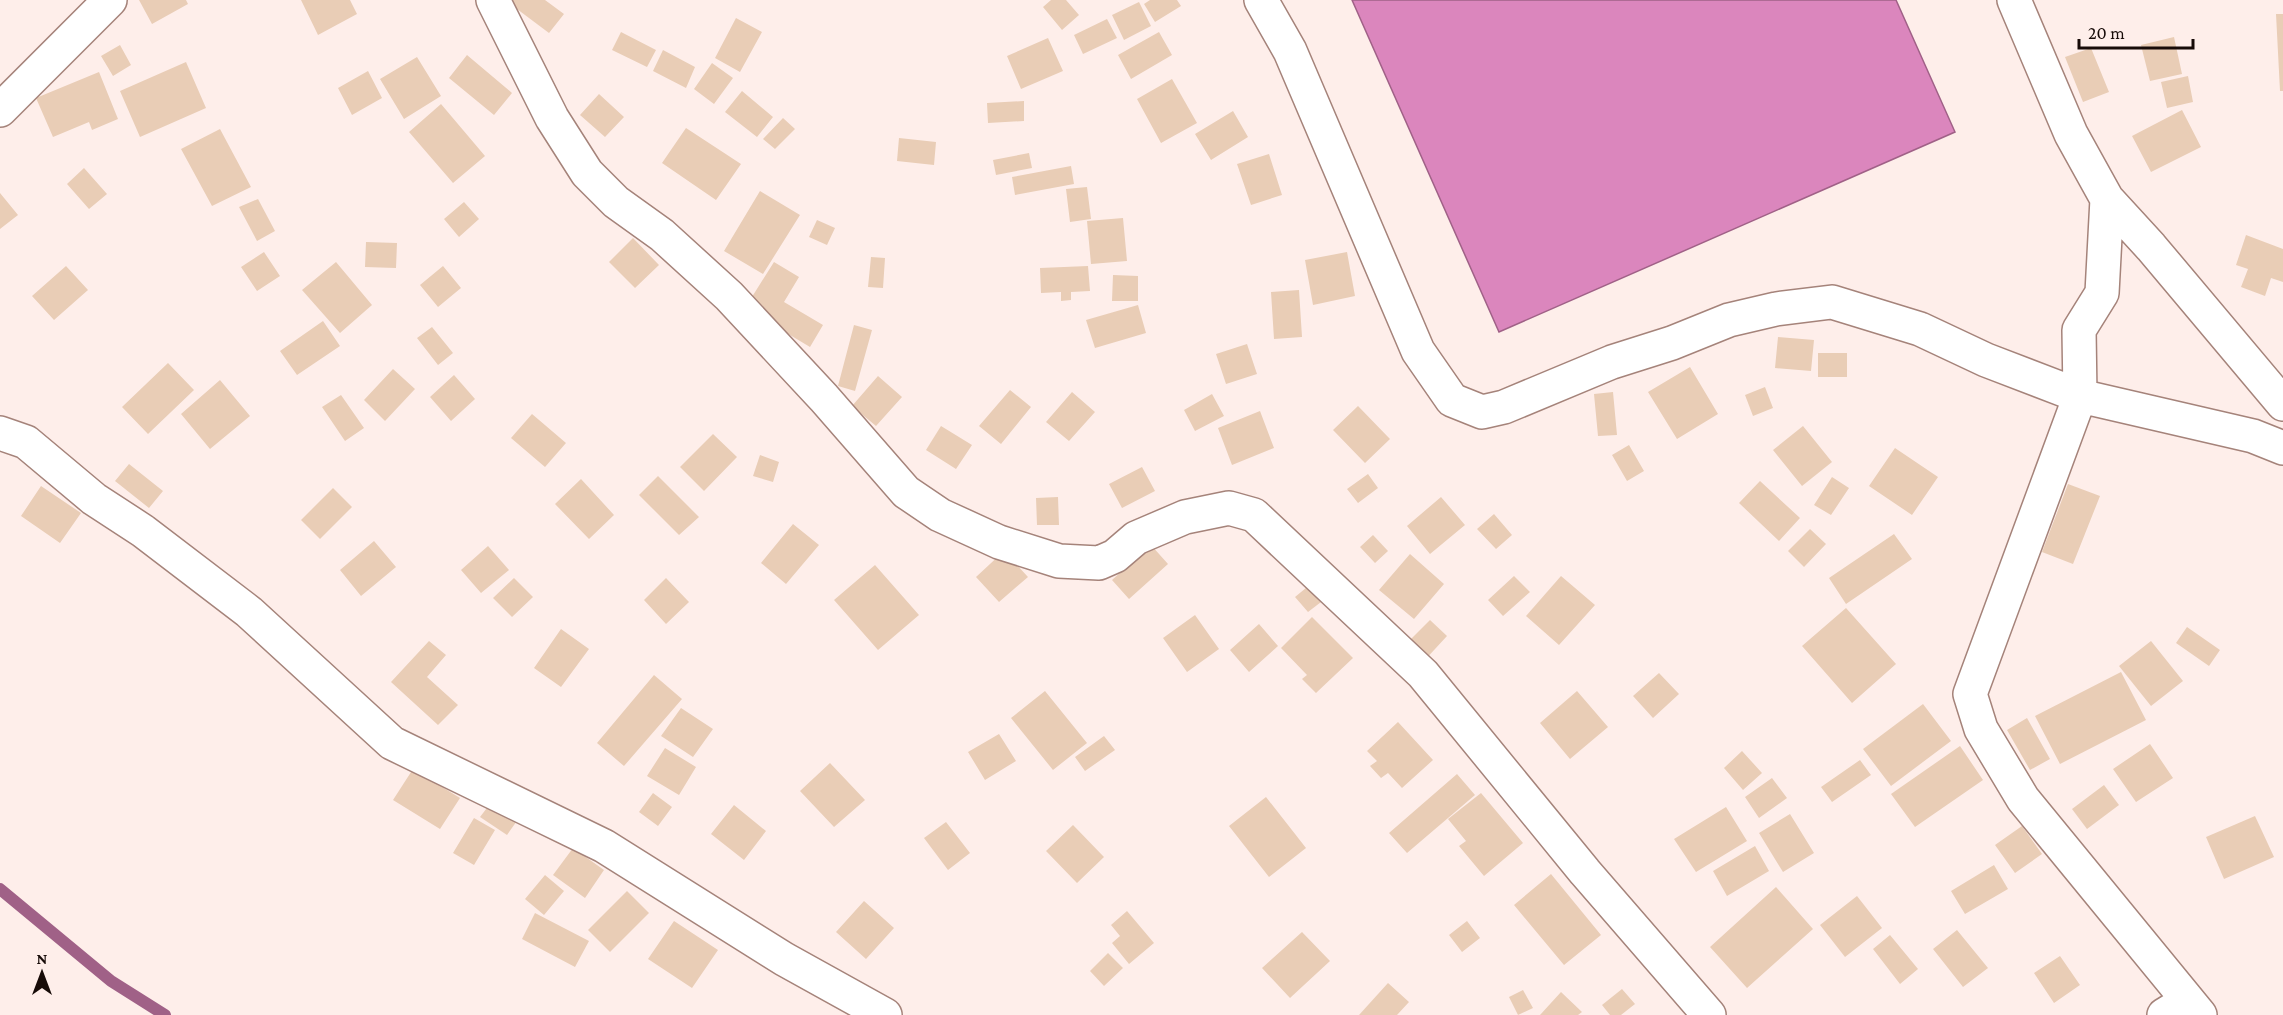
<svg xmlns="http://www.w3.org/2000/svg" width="2283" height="1015" viewBox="0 0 2283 1015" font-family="'Crimson Pro',serif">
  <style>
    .water { fill: #db86bd; stroke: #a06187; stroke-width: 1.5 }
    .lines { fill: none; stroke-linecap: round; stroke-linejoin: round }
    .stream { stroke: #a06187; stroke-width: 12 }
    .building { fill: #e9cdb6 }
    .minor-casing { stroke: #a5837a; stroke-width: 36 }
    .minor { stroke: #fff; stroke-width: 33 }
  </style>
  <rect width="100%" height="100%" fill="#feeeea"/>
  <!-- water -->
  <path class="water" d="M1352,0H1896L1955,132L1499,332Z"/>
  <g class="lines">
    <!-- stream -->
    <path class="stream" d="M0,889L111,981L165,1015"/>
  </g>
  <!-- building -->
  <path class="building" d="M139,0H186L188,4L152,24Z
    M301,0H350L357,14L318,35Z
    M511,0H545L564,14L549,33L509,3Z
    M1051,0H1066L1079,15L1062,30L1043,7Z
    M1150,0H1177L1181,6L1155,22L1144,4Z
    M1139,2L1151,26L1124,40L1112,15Z
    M2276,14H2283V91H2280Z
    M736,18L762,32L740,72L715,58Z
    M1107,19L1117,38L1083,54L1074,35Z
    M621,32L656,50L647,67L612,50Z
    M1159,32L1172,55L1131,79L1118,55Z
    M2174,37L2182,74L2150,81L2141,45Z
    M1048,38L1063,71L1021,89L1007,56Z
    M120,45L131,65L113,76L101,56Z
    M2091,48L2109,92L2083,102L2065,57Z
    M663,50L695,67L686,88L653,71Z
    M467,55L512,93L494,115L449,78Z
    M417,57L441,96L404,119L380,79Z
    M186,62L206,108L140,137L120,91Z
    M712,63L733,78L714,104L694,89Z
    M368,71L382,98L352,115L338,88Z
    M99,72L118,119L92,130L89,122L53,137L36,98Z
    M2188,76L2193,102L2167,108L2161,82Z
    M1172,79L1197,123L1161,143L1137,99Z
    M742,91L773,117L757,137L725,112Z
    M599,94L624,117L605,137L580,115Z
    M1024,101V121L988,123L987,103Z
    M441,104L485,156L453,183L409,132Z
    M2182,110L2201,147L2151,172L2132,136Z
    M1233,111L1248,137L1211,160L1195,134Z
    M783,118L795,129L775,149L763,139Z
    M686,128L741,164L716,200L662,163Z
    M220,129L251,187L212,206L181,149Z
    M899,138L936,142L934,165L897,161Z
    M1029,153L1032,168L996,175L993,160Z
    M1269,154L1282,195L1251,205L1237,164Z
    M1071,166L1074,184L1015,195L1012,177Z
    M84,168L107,194L89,209L67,184Z
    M1087,187L1091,219L1070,222L1066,189Z
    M760,191L800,215L763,274L724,251Z
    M0,193L18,215L0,229Z
    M258,199L275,231L257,241L239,207Z
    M464,202L479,219L459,237L444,219Z
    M1123,218L1127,261L1091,264L1087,221Z
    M817,220L835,228L827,245L809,237Z
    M2246,235L2283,249V282L2271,278L2265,296L2241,287L2248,269L2236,265Z
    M633,238L659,265L635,288L609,262Z
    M366,242L397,243L396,268L365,267Z
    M264,252L280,276L257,291L241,267Z
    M1347,252L1355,296L1313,305L1305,260Z
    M871,257L885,258L883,288L868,287Z
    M336,262L372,305L340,333L302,290Z
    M774,262L799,277L784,302L823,325L810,347L745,308Z
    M66,266L88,290L54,320L32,296Z
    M443,266L461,288L438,307L420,285Z
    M1088,266L1090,291L1071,292V300L1061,301V292L1041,293L1040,268Z
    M1113,275L1138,276V301H1112Z
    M1299,290L1302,337L1274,339L1271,292Z
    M1138,305L1146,333L1095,348L1086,320Z
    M323,321L340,346L297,375L280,351Z
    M854,325L872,330L855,391L838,386Z
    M432,327L453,353L438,365L417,338Z
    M1778,337L1814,340L1811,371L1775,368Z
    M1247,344L1257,374L1226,384L1216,354Z
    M1818,353H1847V377H1818Z
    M168,363L194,390L148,434L122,407Z
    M1690,367L1718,414L1677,439L1648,392Z
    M393,369L415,389L385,421L364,400Z
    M454,375L475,399L451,421L430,397Z
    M878,376L902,397L876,426L852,406Z
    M220,380L250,416L210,449L181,414Z
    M1765,387L1773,408L1753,416L1745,395Z
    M1010,390L1031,407L1001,444L979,426Z
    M1072,392L1095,412L1069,441L1046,422Z
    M1613,392L1617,435L1598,436L1594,394Z
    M1212,394L1224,416L1195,431L1184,410Z
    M341,395L364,428L345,441L322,407Z
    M1358,406L1390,439L1365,463L1333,430Z
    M1260,411L1274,448L1232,465L1218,428Z
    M532,414L566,443L545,467L511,438Z
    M941,426L972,445L956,469L926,450Z
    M1803,426L1832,462L1802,486L1773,450Z
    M713,434L737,457L704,491L680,467Z
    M1629,445L1644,471L1627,481L1612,455Z
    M1895,448L1938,477L1912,515L1869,486Z
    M760,455L779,462L773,482L753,476Z
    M129,464L163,491L149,508L115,481Z
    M1142,467L1155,491L1122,508L1109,484Z
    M1368,474L1378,488L1358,503L1347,489Z
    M658,476L699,517L679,535L639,495Z
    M1832,477L1849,488L1831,515L1814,505Z
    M581,479L614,515L589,539L555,504Z
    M1760,481L1800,518L1779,541L1739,503Z
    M2068,484L2100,496L2073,564L2042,552Z
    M41,486L81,513L60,543L21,516Z
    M333,488L352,507L320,539L301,520Z
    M1058,497L1059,525H1037L1036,498Z
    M1441,497L1465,525L1430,554L1407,526Z
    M1494,514L1512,535L1496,549L1477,529Z
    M793,524L819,545L786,584L761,563Z
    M1810,529L1826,544L1804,567L1788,551Z
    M1894,534L1912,559L1846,604L1829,578Z
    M1373,535L1388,551L1375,563L1360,547Z
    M374,541L396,567L361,596L340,570Z
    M1151,545L1168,564L1129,599L1112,580Z
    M488,546L509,570L481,593L461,570Z
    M1004,551L1028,577L999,602L976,577Z
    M1410,554L1444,584L1414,619L1379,590Z
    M875,565L919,615L878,650L834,600Z
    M1514,576L1530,592L1503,616L1488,600Z
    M1561,576L1595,605L1559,645L1526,616Z
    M514,578L533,597L512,617L493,598Z
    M666,578L689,602L666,624L644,600Z
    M1312,583L1325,599L1308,612L1295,597Z
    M1846,608L1896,664L1852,703L1802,646Z
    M1195,615L1219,649L1187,672L1163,638Z
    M1312,617L1353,658L1316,693L1302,679L1307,675L1281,648Z
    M1430,620L1447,636L1423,662L1405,645Z
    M1259,624L1278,646L1249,672L1230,650Z
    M2187,627L2220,650L2209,666L2176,643Z
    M561,629L589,649L561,687L534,668Z
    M429,641L446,655L427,677L458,705L438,725L391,682Z
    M2151,641L2183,681L2151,706L2119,666Z
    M2121,672L2146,720L2060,764L2035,716Z
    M1659,673L1679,694L1653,718L1633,696Z
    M654,675L682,699L624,766L597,743Z
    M1045,691L1087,743L1053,770L1011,718Z
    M1577,691L1608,727L1570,759L1540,723Z
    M1923,704L1951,741L1891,786L1863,749Z
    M681,708L713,729L693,757L661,736Z
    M2027,718L2050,759L2030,770L2007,730Z
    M1398,722L1433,760L1402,788L1388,773L1381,778L1370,766L1377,761L1367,751Z
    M999,734L1016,761L985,780L968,752Z
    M1104,736L1115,750L1085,771L1075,757Z
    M2150,744L2173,778L2136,802L2113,769Z
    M1960,746L1983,780L1915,827L1891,794Z
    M665,748L696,767L679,795L647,776Z
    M1742,751L1762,773L1743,790L1724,768Z
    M1860,760L1871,775L1832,802L1821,787Z
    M830,763L865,800L834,827L800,791Z
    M413,769L460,798L440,829L393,800Z
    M1457,774L1475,795L1407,853L1389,833Z
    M1772,778L1787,798L1759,818L1745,797Z
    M2104,785L2119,805L2087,829L2072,809Z
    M653,793L672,807L658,826L639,812Z
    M1481,793L1523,843L1484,876L1459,846L1466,841L1448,819Z
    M1266,797L1306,848L1269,877L1229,826Z
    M493,800L519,818L507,835L480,817Z
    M734,805L766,831L744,860L711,834Z
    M1726,807L1747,841L1696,872L1674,839Z
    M1790,814L1814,853L1783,872L1759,833Z
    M2255,816L2274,857L2224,879L2206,837Z
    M474,818L495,830L474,865L453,853Z
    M946,822L970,853L948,870L924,838Z
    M1073,825L1104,857L1077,883L1046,851Z
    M2022,826L2042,854L2015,873L1995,845Z
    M1755,846L1769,871L1727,896L1713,871Z
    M573,848L604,870L585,898L553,875Z
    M1994,865L2008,889L1965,914L1951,891Z
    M1551,874L1601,935L1564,965L1514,905Z
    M545,875L564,891L544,915L525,899Z
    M1776,887L1813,929L1747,988L1710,947Z
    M627,891L649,913L610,952L588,930Z
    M1857,896L1882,928L1845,957L1820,925Z
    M864,901L894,928L866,959L836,932Z
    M1127,911L1154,943L1129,964L1112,943L1120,936L1111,925Z
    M535,913L589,941L575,967L522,939Z
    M674,921L718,950L692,988L648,959Z
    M1467,921L1480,938L1462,952L1449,935Z
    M1957,930L1988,968L1963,987L1933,949Z
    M1302,932L1330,961L1290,998L1262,968Z
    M1890,935L1918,969L1900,984L1873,949Z
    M1108,953L1123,968L1104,986L1090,971Z
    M2060,956L2080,985L2054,1003L2034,973Z
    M1388,983L1409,1002L1397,1015H1359Z
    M1622,989L1635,1004L1621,1015H1610L1602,1005Z
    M1523,990L1533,1008L1518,1015L1509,997Z
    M1561,992L1582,1012L1578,1015H1540Z"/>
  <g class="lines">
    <!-- minor casing -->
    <g class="minor-casing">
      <path id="minor" d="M493,0L552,118L587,173L616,202L662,235L729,296L824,398L906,492L940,515L999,542L1059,561L1099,563L1115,556L1136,538L1185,517L1229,508L1254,515L1423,674L1585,872L1709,1015
        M1261,0L1290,51L1418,351L1452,400L1482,412L1504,407L1612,362L1672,343L1729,320L1776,309L1832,302L1920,329L1986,360L2080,396L2079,330L2102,293L2107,199
        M2014,0L2071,134L2107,199L2151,247L2283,404
        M0,110L110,0
        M0,433L26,442L94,499L143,531L249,612L392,743L604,846L784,959L885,1015
        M2164,1015L2187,1001
        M2200,1015L2023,799L1981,729L1970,694L2080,396L2253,436L2283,448"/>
    </g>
    <!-- minor -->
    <use href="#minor" class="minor"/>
  </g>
  <!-- north arrow -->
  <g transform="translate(42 973)" stroke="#feeeea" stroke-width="4.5" paint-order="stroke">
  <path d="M0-4.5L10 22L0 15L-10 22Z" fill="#170b08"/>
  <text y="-9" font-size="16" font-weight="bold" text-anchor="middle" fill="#170b08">N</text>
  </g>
  <!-- scale -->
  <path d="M2079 39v9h114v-9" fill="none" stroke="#170b08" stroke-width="3"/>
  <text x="2088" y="39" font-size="18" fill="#170b08" stroke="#feeeea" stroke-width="4.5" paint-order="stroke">20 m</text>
</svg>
